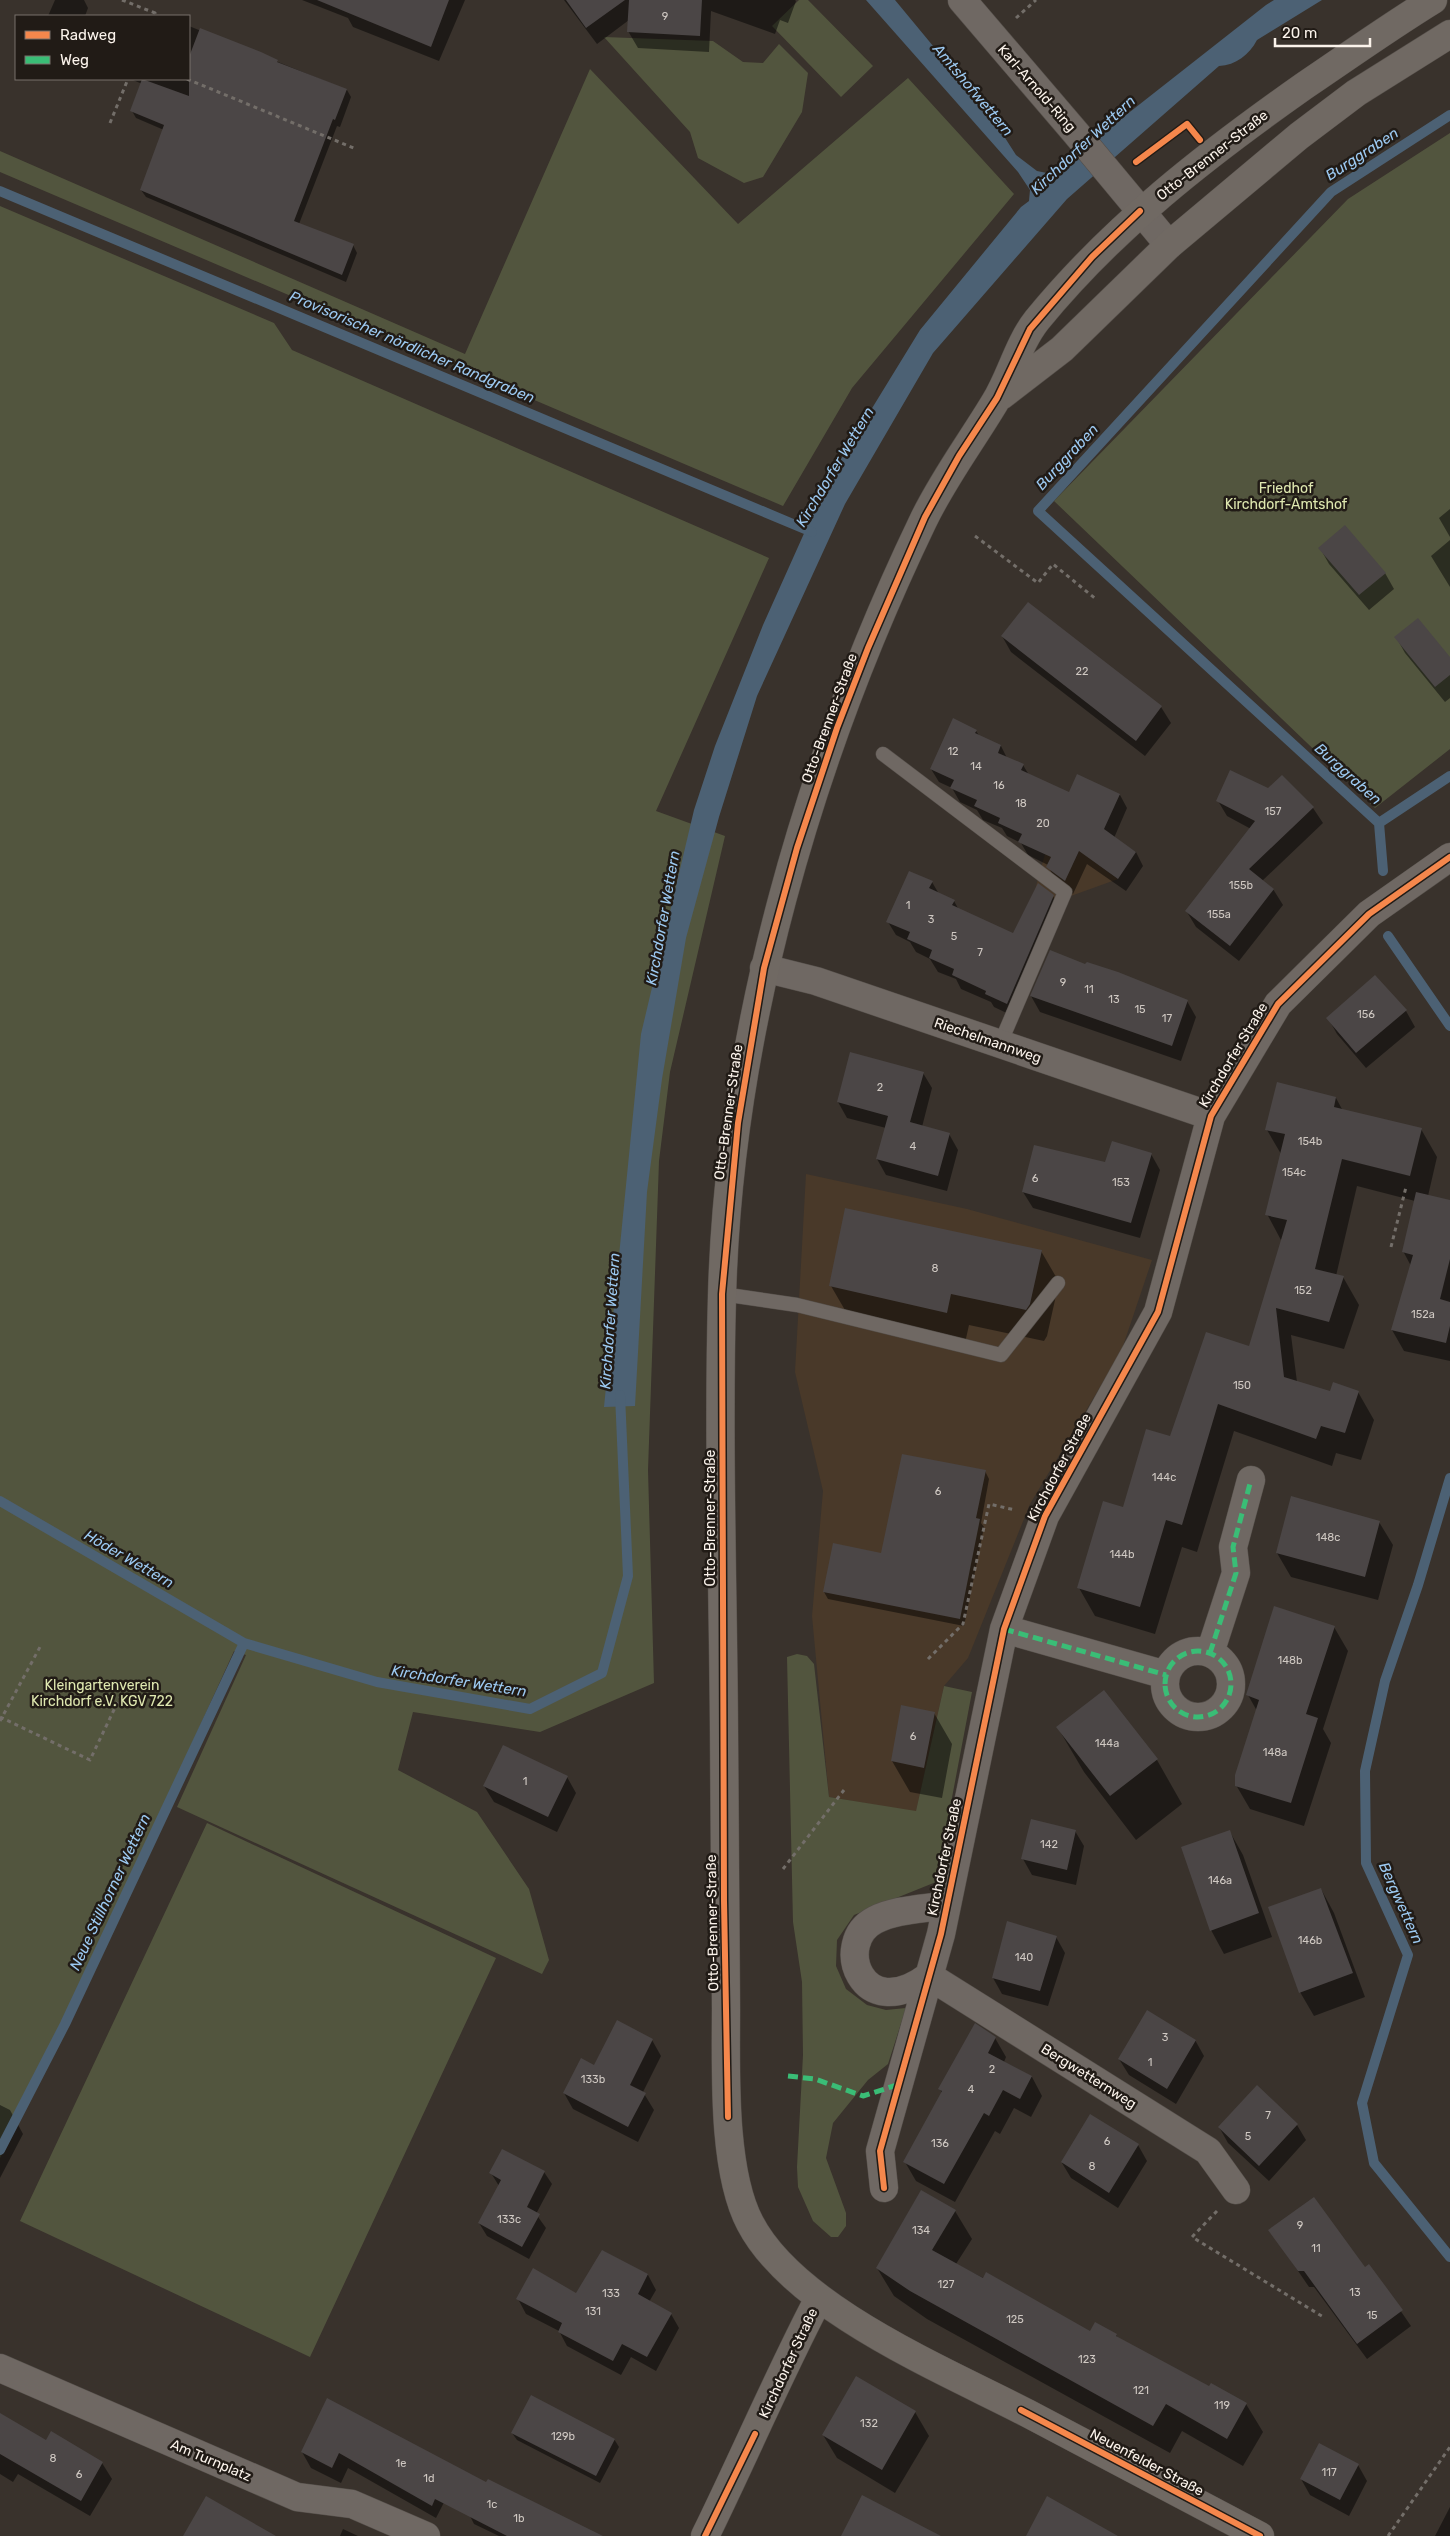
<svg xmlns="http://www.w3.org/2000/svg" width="1450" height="2536" viewBox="0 0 1450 2536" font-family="Rubik,sans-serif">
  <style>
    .built { fill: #493929 }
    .green { fill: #52553e }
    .water { fill: #4c6174 }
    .shadow { fill: #0007 }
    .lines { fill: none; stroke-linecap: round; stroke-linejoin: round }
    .stream { stroke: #4c6174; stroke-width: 10 }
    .building { fill: #4b4646 }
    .lane-casing { stroke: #544e49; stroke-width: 15 }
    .street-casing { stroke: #544e49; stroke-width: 29 }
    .secondary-casing { stroke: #544e49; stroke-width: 29 }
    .path { stroke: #736e69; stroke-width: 3; stroke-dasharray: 4 4; stroke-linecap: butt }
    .lane { stroke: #6f6863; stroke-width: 14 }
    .street { stroke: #6f6863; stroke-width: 28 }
    .secondary { stroke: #706963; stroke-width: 28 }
    .quiet { stroke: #3abd76; stroke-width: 5; stroke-dasharray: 10 5; stroke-linecap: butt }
    .cycleway-casing { stroke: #211b16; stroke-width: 9 }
    .cycleway { stroke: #f5874c; stroke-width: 6 }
    .labels { text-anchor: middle; stroke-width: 5; stroke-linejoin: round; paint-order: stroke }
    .number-label { font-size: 11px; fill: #cfc8c2 }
    .street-label { font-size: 14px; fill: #fbf3eb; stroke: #211b16 }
    .park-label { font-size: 14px; fill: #dfe8b0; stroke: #211b16 }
    .water-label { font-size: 15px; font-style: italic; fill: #9cc9f1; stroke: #211b16 }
  </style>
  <rect width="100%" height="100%" fill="#39322c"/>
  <!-- built -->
  <path class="built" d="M1083,842L1096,848L1092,860L1118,879L1057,901L1035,890L1045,854L1072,866Z
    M806,1174L967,1209L1152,1260L1121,1352L1030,1504L968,1658L944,1686L916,1812L829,1797L812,1616L823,1491L795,1372Z"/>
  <!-- green -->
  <path class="green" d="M799,0H808L873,66L841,97L772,26Z
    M604,37L713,41L743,62L763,63L779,44L808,73L802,112L763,177L744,183L698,158L690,132Z
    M590,69L738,224L908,78L1014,194L852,388L783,506L0,172V151L465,354Z
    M1450,133V749L1375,808L1054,501L1348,199Z
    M0,206L274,323L292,350L769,558L656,811L725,836L670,1072L659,1161L648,1470L654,1683L540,1732L413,1712L398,1770L477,1812L529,1889L549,1960L542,1974L177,1807L246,1655L234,1651L63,2027L0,2158Z
    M797,1654L807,1656L814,1664L829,1797L916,1811L944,1686L972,1692L936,1882L854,1915L837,1940L836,1966L846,1989L867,2005L886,2010L906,2008L888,2064L868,2080L833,2123L826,2158L846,2213V2226L838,2237H831L813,2221L798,2187L797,2167L803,2055L802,1982L793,1922L787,1657Z
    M207,1823L496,1958L310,2357L20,2221Z"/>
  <!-- water -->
  <path class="water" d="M866,0H895L991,116L1016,155L1037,171L1047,173L1056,170L1266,5L1274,0H1322L1257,40C1249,55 1236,65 1219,66L1067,199L933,353L845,504L757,696L719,817L686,938L662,1079L647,1192L635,1406L604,1407L641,1034L694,810L715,746L763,625L828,480L920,330L1021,207L1029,201L1030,190L1018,172Z"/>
  <!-- shadow -->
  <path class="shadow" d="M55,0H84L88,8L85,16H48Z
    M302,0H465L439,61L353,27L348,18Z
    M564,0H795L796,1L788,23L780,20L775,34L711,11L709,52L638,48L628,31L629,20L597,44Z
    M189,26L347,90L351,97L340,127L337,126L299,224L353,245L357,253L346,282L146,197L141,190L164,130L136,118L132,111L142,84L131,79H189Z
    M1450,509V537L1439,518Z
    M1450,540V587L1431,556Z
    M1320,548L1385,573L1394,589L1369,610L1329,564Z
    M1028,603L1161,707L1171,723L1145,756L1011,652L1002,636Z
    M1396,637L1450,659V698L1445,702L1405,653Z
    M976,731L980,737L1001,746L1007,758L1023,765L1029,775L1069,794L1120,795L1127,808L1114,838L1136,852L1143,866L1126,891L1087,864L1073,894L1055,880L1048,865L1028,855L1021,843L1007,836L1002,828L983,820L977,810L960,802L952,788L939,782L931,769Z
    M1282,776L1313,808L1323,823L1262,881L1273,889L1283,905L1239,961L1196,927L1187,912L1251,829L1227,816L1218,801L1268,790Z
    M932,882L939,894L954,901L959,910L1014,935L1053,896L1061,910L1015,1017L994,1007L991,1002L961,989L956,979L938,972L930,959L916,952L910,942L896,935L888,922Z
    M1085,966L1187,1001L1196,1017L1181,1061L1040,1012L1031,996Z
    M1406,1011L1415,1027L1366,1068L1337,1034L1328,1018Z
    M923,1073L932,1088L922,1127L949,1134L958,1150L947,1191L886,1175L877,1159L886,1128L847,1118L838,1102Z
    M1336,1098L1343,1111L1421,1129L1437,1157L1428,1196L1450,1202V1361L1404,1351L1392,1330L1411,1266L1403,1251L1415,1201L1357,1186L1336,1276L1343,1277L1359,1305L1344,1349L1291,1335L1297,1382L1331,1393L1358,1392L1374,1420L1361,1460L1336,1453L1332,1466L1234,1431L1197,1552L1182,1547L1155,1634L1095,1616L1079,1588L1124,1509L1171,1438L1250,1348L1282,1242L1267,1214L1281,1154L1267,1130Z
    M1151,1154L1160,1170L1140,1238L1033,1208L1023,1192L1106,1164Z
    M1041,1251L1059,1282L1047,1336L1044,1341L969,1325L965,1343L849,1317L831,1286Z
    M985,1471L989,1479L981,1523L984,1527L964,1626L828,1599L824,1592L882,1554Z
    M1379,1522L1393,1545L1378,1600L1291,1577L1277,1553Z
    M1334,1627L1348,1651L1323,1729L1331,1743L1304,1826L1250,1809L1236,1785L1257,1711L1248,1695Z
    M934,1713L952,1744L942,1798L910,1792L892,1761Z
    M1058,1728L1157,1760L1182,1804L1136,1840L1084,1772Z
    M567,1777L576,1793L557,1832L494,1802L484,1786Z
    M1075,1831L1084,1846L1076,1885L1032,1875L1023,1859Z
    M1230,1832L1243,1855L1272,1937L1224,1954L1211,1930Z
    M1321,1889L1334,1913L1365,1997L1314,2016L1300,1992Z
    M1056,1937L1065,1953L1048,2006L1002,1994L993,1978Z
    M995,2038L1006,2057L1004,2062L1032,2077L1042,2096L1031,2117L1014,2108L1000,2134L995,2131L955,2202L916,2181L905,2162L942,2093L940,2089Z
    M652,2040L661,2056L643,2092L654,2110L638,2142L573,2109L564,2093L595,2067Z
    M1195,2040L1204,2056L1176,2104L1129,2075L1119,2059Z
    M0,2105L10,2110L23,2134L0,2178Z
    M1297,2125L1306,2140L1269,2181L1228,2143L1219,2127Z
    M1138,2145L1147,2161L1118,2208L1071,2178L1062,2163Z
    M544,2172L552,2184L536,2214L546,2228L529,2259L487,2236L479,2223L499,2186L491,2173Z
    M921,2191L955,2211L972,2239L956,2264L1090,2333L1116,2335L1118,2338L1209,2388L1211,2385L1246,2404L1263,2432L1243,2466L1182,2431L1170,2453L927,2319L894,2296L877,2268Z
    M1270,2230L1365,2268L1369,2265L1411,2326L1367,2359L1314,2287H1309Z
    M603,2251L648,2275L656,2290L649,2302L671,2314L679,2328L656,2371L631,2357L621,2375L567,2346L559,2331L526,2314L518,2299L577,2294Z
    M328,2399L456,2479L436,2518L348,2468L341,2483L311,2468L302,2452Z
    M915,2412L929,2436L895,2493L837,2458L823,2435Z
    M0,2415L46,2442L102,2463L112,2479L90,2516L18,2474L13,2482L0,2474Z
    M512,2433L614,2439L619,2447L600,2483L517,2440Z
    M1358,2465L1367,2481L1349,2516L1310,2495L1301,2479Z
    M1450,2507V2536H1435Z
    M470,2516L569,2536H499L474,2524Z
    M343,2529L358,2536H340Z"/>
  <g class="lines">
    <!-- stream -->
    <path class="stream" d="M0,191L812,532
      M1379,823L1038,511L1331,192L1450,115
      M1379,823L1450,776
      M1379,823L1383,871
      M1388,936L1450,1026
      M1450,1478L1418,1585L1385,1681L1365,1771L1366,1863L1408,1955L1362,2103L1374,2163L1450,2257
      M0,1501L244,1643L377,1682L530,1709L602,1673L628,1576L620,1395
      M0,2150L65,2024L244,1643"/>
  </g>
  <!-- building -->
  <path class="building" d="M317,0H449L431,47Z
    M566,0H625L586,28Z
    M629,0H702L700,36L627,32Z
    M200,28L261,52L278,60L277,62L347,89L335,120L333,119L294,221L354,244L342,275L140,190L164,125L130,111L142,79L189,96V57Z
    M1345,525L1386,573L1359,595L1318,548Z
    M1028,602L1162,706L1136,741L1001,636Z
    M1418,618L1450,657V675L1435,687L1394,637Z
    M953,718L977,730L975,733L1001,745L998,753L1024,764L1021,770L1069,792L1077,774L1120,794L1104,829L1136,852L1118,879L1079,851L1065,881L1046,867L1051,857L1018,842L1022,834L998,823L1000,818L974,806L977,800L950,788L954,780L930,769Z
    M1230,770L1268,788L1282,775L1314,807L1249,869L1274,889L1230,946L1185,911L1255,821L1216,801Z
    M909,871L933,881L929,888L955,900L952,905L1013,933L1038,883L1054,895L1007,1004L985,994L986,991L952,975L954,969L929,958L932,950L907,939L910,932L886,922Z
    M1050,950L1085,964L1087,962L1118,972L1188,1000L1172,1046L1030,996Z
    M1375,975L1407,1010L1356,1053L1326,1018Z
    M850,1052L924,1072L910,1122L950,1133L938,1176L876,1159L888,1116L837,1102Z
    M1277,1082L1336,1097L1334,1107L1422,1128L1410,1176L1342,1159L1315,1269L1344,1276L1329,1322L1276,1308L1284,1377L1330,1391L1333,1382L1359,1391L1345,1433L1321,1426L1316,1439L1218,1404L1182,1525L1166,1520L1140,1607L1077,1588L1103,1501L1123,1507L1146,1429L1170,1436L1206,1332L1249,1346L1287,1220L1265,1215L1285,1134L1265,1130Z
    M1112,1141L1152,1153L1131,1223L1022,1192L1034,1145L1105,1162Z
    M1416,1192L1450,1200V1259L1440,1299L1450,1302V1326L1446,1343L1391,1330L1413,1255L1402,1252Z
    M845,1208L1042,1250L1030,1304L1026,1310L951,1294L947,1313L829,1286Z
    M902,1454L986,1470L976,1518L980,1519L960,1619L823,1592L833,1543L881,1553Z
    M1291,1496L1380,1521L1365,1577L1276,1553Z
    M1274,1606L1335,1626L1306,1714L1318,1718L1291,1803L1235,1786V1775L1259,1700L1246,1695Z
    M1104,1690L1158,1759L1110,1796L1056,1727Z
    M901,1705L935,1712L924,1768L891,1761Z
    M503,1745L568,1776L548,1817L483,1786Z
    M1031,1819L1076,1830L1067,1870L1021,1859Z
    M1230,1830L1259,1913L1210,1931L1181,1847Z
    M1321,1888L1353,1973L1299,1993L1268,1907Z
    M1007,1921L1057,1936L1040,1991L992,1978Z
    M1147,2010L1196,2040L1167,2089L1118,2059Z
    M617,2020L653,2039L630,2085L646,2093L628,2127L563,2093L581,2058L594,2065Z
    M975,2023L996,2037L988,2053L1032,2076L1020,2099L1003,2090L989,2116L984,2113L944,2184L903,2162L942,2091L938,2089Z
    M1257,2085L1298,2124L1259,2166L1218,2127Z
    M1090,2114L1139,2144L1109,2193L1061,2162Z
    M502,2149L545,2171L527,2207L540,2214L522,2247L478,2223L501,2180L489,2173Z
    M921,2190L956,2210L932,2250L983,2278L986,2272L1090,2331L1095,2322L1117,2334L1116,2336L1209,2386L1211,2383L1247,2403L1227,2439L1166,2404L1153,2426L910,2291L876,2268Z
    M1314,2197L1365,2267L1369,2264L1403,2310L1357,2344L1304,2271H1298L1268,2230Z
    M602,2250L648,2274L638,2294L672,2313L647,2357L622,2344L613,2361L558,2332L562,2323L516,2299L533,2268L576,2293Z
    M856,2376L916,2411L882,2470L822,2435Z
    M531,2395L615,2439L596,2476L511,2433Z
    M327,2398L486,2482L488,2479L603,2536H507L435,2499L432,2506L339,2453L332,2468L301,2452Z
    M0,2413L46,2440L51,2431L103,2462L81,2501L0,2454Z
    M1319,2443L1359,2464L1340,2500L1300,2479Z
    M862,2495L941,2536H841Z
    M206,2496L276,2536H183Z
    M1047,2496L1118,2536H1026Z"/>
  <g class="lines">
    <!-- lane casing -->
    <g class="lane-casing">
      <path id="lane" d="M883,754L1065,892L1000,1044
        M722,1294L797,1305L1001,1355L1058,1283"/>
    </g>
    <!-- street casing -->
    <g class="street-casing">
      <path id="street" d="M962,0L1075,132L1169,245
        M764,968L816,981L1211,1116
        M1004,1629L1166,1675
        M1165 1684a33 33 0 1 1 66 0a33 33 0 1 1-66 0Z
        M1210,1653L1236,1573L1233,1547L1251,1480
        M929,1976L1208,2151L1236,2190
        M929,1976C861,2027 832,1942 875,1920C896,1909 925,1909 947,1905
        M884,2188L880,2151L941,1934L1004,1629L1045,1516L1158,1312L1211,1116L1278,1004L1369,914L1450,857
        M0,2368L297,2497L352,2504L426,2536"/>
    </g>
    <!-- secondary casing -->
    <g class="secondary-casing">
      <path id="secondary" d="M1001,396L1062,349L1169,245L1299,136L1356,93L1450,34
        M705,2536C744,2457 778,2376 819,2298
        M1260,2536C1182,2495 1105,2454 1027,2413C944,2370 794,2308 750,2223C722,2170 726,2069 726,2009C725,1916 724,1823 724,1730C723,1585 718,1440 722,1296C729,1033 809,758 923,521C943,479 971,442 995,402C1011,376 1018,344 1037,320C1113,227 1206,155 1304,86C1347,57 1389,27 1433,0"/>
    </g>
    <!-- path -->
    <path class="path" d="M122,0L155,13L154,16
      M1016,18L1036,0
      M187,79L356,149
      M110,123L128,79
      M1138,161L1187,124L1194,131
      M975,536L1038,583L1053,564L1097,600
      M1391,1247L1406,1187
      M928,1659L963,1624L989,1504L1015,1510
      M0,1717L90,1760L122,1693
      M0,1721L40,1647
      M783,1869L844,1790
      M1217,2211L1192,2237L1325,2318
      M1388,2536L1450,2447"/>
    <!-- lane -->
    <use href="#lane" class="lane"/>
    <!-- street -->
    <use href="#street" class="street"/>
    <!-- secondary -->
    <use href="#secondary" class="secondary"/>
    <!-- quiet -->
    <path class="quiet" d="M1004,1629L1166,1675
      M1165 1684a33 33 0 1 1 66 0a33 33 0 1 1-66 0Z
      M1210,1653L1236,1573L1233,1547L1251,1480
      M788,2076L815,2079L863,2096L897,2085"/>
    <!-- cycleway casing -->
    <g class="cycleway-casing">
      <path id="cycleway" d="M1136,162L1187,124L1200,140
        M728,2117L724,1901L722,1294L738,1123L764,968L797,848L837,728L868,648L925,517L959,456L997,398L1030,329L1092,257L1140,211
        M884,2188L880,2151L941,1934L1004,1629L1045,1516L1158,1312L1211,1116L1278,1004L1369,914L1450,857
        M1021,2410L1260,2536
        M705,2536L755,2434"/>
    </g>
    <!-- cycleway -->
    <use href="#cycleway" class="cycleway"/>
  </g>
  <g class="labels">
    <!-- number labels -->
    <g class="number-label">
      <text x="665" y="20">9</text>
      <text x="1082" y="675">22</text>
      <text x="953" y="755">12</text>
      <text x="976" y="770">14</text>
      <text x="999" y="789">16</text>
      <text x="1021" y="807">18</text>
      <text x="1273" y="815">157</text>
      <text x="1043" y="827">20</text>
      <text x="1241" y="889">155b</text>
      <text x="908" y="909">1</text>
      <text x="1219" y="918">155a</text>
      <text x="931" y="923">3</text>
      <text x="954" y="940">5</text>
      <text x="980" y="956">7</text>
      <text x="1063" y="986">9</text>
      <text x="1089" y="993">11</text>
      <text x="1114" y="1003">13</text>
      <text x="1140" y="1013">15</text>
      <text x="1366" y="1018">156</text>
      <text x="1167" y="1022">17</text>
      <text x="880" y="1091">2</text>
      <text x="1310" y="1145">154b</text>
      <text x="913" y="1150">4</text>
      <text x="1294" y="1176">154c</text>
      <text x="1035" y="1182">6</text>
      <text x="1121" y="1186">153</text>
      <text x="935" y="1272">8</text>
      <text x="1303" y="1294">152</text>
      <text x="1423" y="1318">152a</text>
      <text x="1242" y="1389">150</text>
      <text x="1164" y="1481">144c</text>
      <text x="938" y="1495">6</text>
      <text x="1328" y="1541">148c</text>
      <text x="1122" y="1558">144b</text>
      <text x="1290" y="1664">148b</text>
      <text x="913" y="1740">6</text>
      <text x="1107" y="1747">144a</text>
      <text x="1275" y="1756">148a</text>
      <text x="525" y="1785">1</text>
      <text x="1049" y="1848">142</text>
      <text x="1220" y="1884">146a</text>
      <text x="1310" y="1944">146b</text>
      <text x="1024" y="1961">140</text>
      <text x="1165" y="2041">3</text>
      <text x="1150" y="2066">1</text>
      <text x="992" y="2073">2</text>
      <text x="593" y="2083">133b</text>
      <text x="971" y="2093">4</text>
      <text x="1268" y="2119">7</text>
      <text x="1248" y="2140">5</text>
      <text x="1107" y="2145">6</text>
      <text x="940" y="2147">136</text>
      <text x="1092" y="2170">8</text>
      <text x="509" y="2223">133c</text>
      <text x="1300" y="2229">9</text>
      <text x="921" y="2234">134</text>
      <text x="1316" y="2252">11</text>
      <text x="946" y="2288">127</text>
      <text x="1355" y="2296">13</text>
      <text x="611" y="2297">133</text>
      <text x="593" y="2315">131</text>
      <text x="1372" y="2319">15</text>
      <text x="1015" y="2323">125</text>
      <text x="1087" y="2363">123</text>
      <text x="1141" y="2394">121</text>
      <text x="1222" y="2409">119</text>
      <text x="869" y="2427">132</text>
      <text x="563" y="2440">129b</text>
      <text x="53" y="2462">8</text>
      <text x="401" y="2467">1e</text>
      <text x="1329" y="2476">117</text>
      <text x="79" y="2478">6</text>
      <text x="429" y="2482">1d</text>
      <text x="492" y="2508">1c</text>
      <text x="519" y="2522">1b</text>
    </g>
    <!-- street labels -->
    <g class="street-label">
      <text transform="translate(1037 88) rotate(49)" y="5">Karl-Arnold-Ring</text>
      <text transform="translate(1212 155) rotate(-38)" y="5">Otto-Brenner-Straße</text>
      <text transform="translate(829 718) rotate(-70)" y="5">Otto-Brenner-Straße</text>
      <text transform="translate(988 1040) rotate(19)" y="5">Riechelmannweg</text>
      <text transform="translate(1233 1055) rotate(-59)" y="5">Kirchdorfer Straße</text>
      <text transform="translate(728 1112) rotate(-82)" y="5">Otto-Brenner-Straße</text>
      <text transform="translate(1059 1467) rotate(-62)" y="5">Kirchdorfer Straße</text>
      <text transform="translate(710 1518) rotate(-90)" y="5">Otto-Brenner-Straße</text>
      <text transform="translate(944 1857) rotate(-78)" y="5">Kirchdorfer Straße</text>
      <text transform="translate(712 1923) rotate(-91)" y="5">Otto-Brenner-Straße</text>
      <text transform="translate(1089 2076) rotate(32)" y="5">Bergwetternweg</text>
      <text transform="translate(788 2363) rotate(-65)" y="5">Kirchdorfer Straße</text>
      <text transform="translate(211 2460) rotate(23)" y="5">Am Turnplatz</text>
      <text transform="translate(1147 2462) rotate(28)" y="5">Neuenfelder Straße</text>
    </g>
    <!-- park labels -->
    <g class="park-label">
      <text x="1286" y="493">Friedhof<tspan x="1286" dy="16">Kirchdorf-Amtshof</tspan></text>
      <text x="102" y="1690">Kleingartenverein<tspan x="102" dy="16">Kirchdorf e.V. KGV 722</tspan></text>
    </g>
    <!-- water labels -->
    <g class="water-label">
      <text transform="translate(973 90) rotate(50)" y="5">Amtshofwettern</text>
      <text transform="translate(1083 145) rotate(-43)" y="5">Kirchdorfer Wettern</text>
      <text transform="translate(1362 154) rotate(-33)" y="5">Burggraben</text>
      <text transform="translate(412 347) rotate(23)" y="5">Provisorischer nördlicher Randgraben</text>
      <text transform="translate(1067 457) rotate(-47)" y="5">Burggraben</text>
      <text transform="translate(835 467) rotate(-59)" y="5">Kirchdorfer Wettern</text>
      <text transform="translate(1348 774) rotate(42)" y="5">Burggraben</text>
      <text transform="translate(663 918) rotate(-80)" y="5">Kirchdorfer Wettern</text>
      <text transform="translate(610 1321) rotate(-86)" y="5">Kirchdorfer Wettern</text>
      <text transform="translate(129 1559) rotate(30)" y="5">Höder Wettern</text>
      <text transform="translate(459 1681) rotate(9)" y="5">Kirchdorfer Wettern</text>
      <text transform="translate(110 1892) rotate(-65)" y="5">Neue Stillhorner Wettern</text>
      <text transform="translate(1401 1903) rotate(66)" y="5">Bergwettern</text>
    </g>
  </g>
  <!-- legend -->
  <rect x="15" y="15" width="175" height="65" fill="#211b16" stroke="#78716b"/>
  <rect x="25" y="31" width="25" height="8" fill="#f5874c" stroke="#78716b"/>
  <text x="60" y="40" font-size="15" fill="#fbf3eb">Radweg</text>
  <rect x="25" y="56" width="25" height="8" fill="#3abd76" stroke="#78716b"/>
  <text x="60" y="65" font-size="15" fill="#fbf3eb">Weg</text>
  <!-- scale -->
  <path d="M1275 38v8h95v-8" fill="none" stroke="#fbf3eb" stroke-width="2.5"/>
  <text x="1282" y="38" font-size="15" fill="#fbf3eb" stroke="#211b16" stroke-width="4" paint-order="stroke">20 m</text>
</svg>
